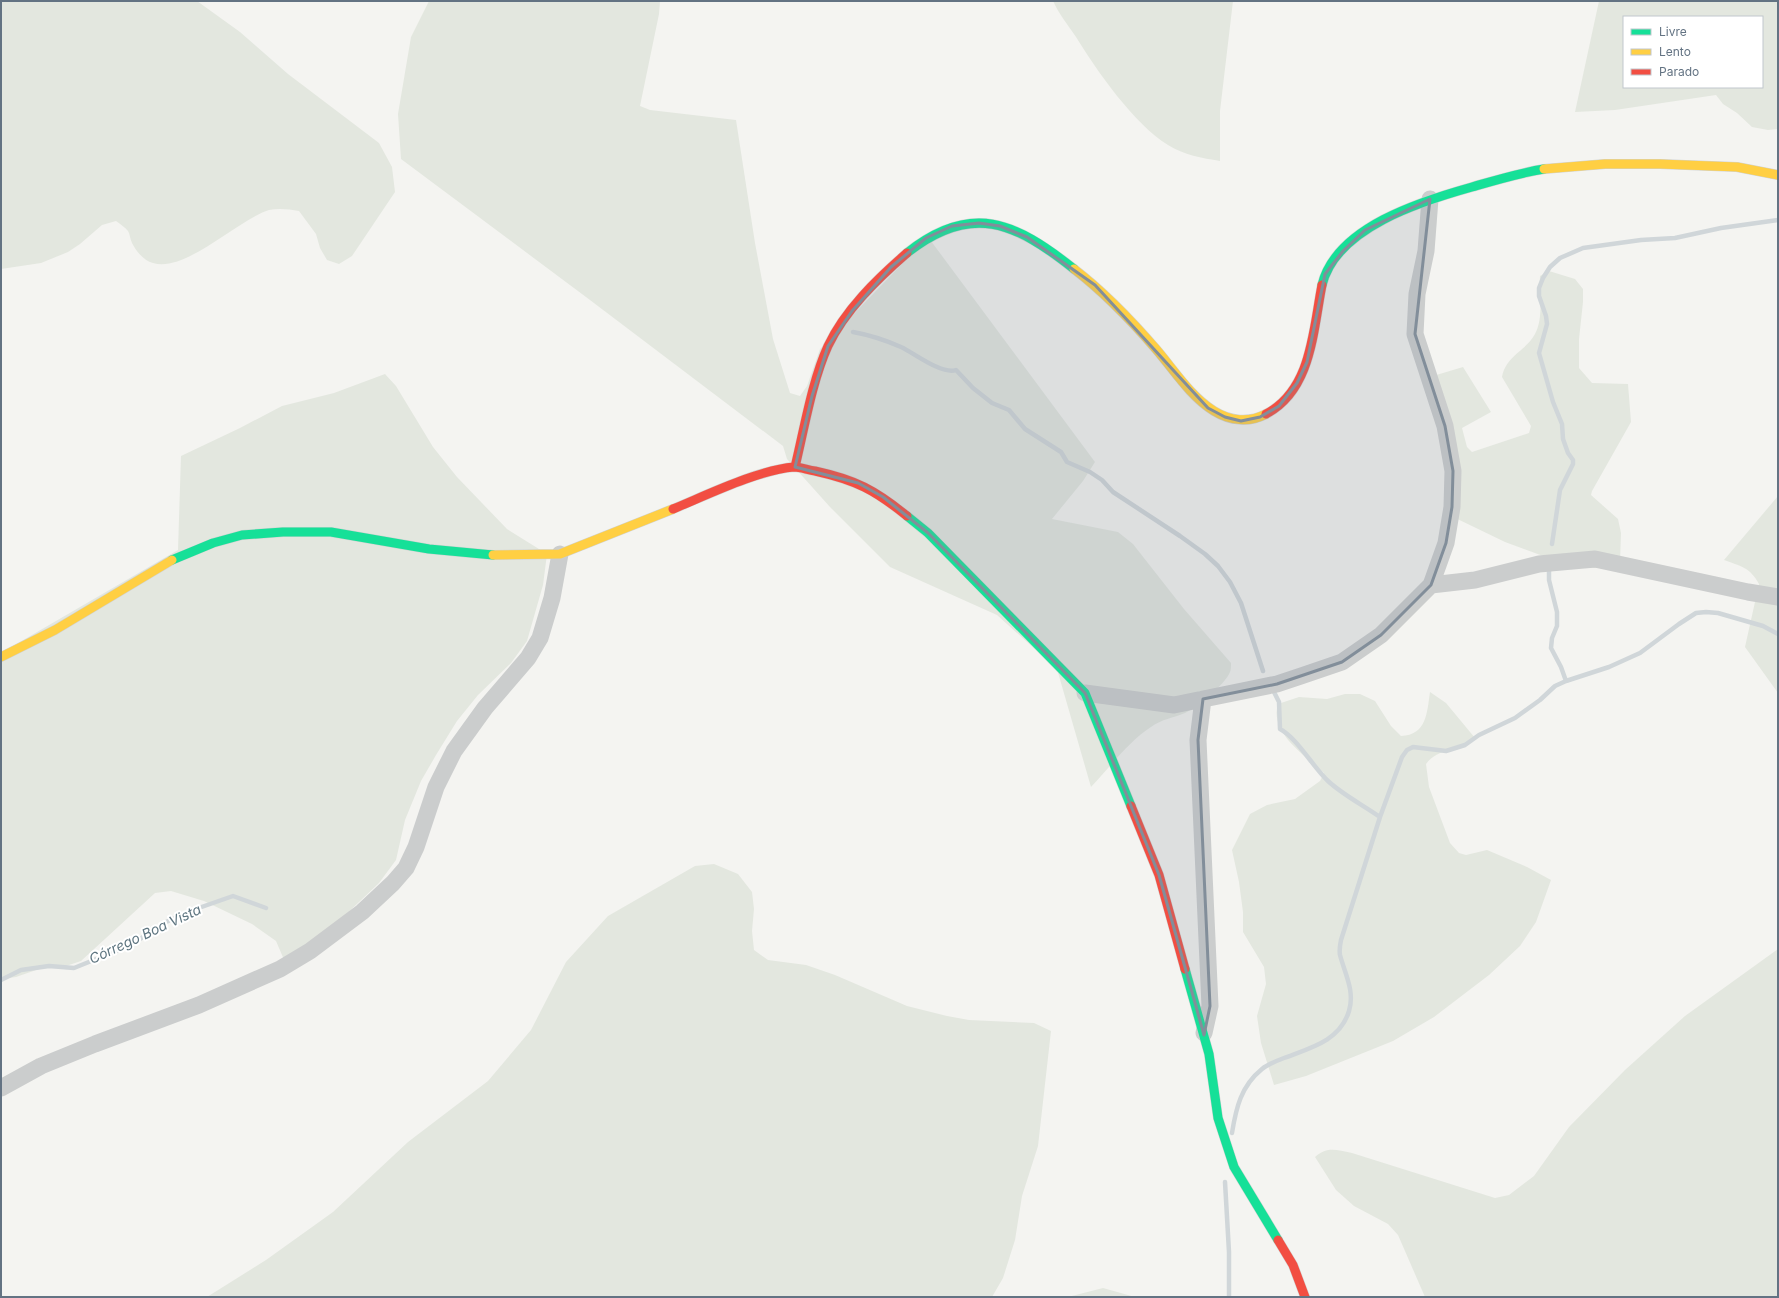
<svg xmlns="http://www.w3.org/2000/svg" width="1779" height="1298" viewBox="0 0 1779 1298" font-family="Inter,sans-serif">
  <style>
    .green { fill: #e3e7df; fill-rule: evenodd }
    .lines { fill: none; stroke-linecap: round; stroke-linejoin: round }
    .stream { stroke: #d0d6d9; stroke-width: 4.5 }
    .fast-casing { stroke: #d0d2d1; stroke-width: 10 }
    .slow-casing { stroke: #d0d2d1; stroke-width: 10 }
    .jam-casing { stroke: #d0d2d1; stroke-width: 10 }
    .street { stroke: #cbcdcd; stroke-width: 17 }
    .fast { stroke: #16e098; stroke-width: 9 }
    .slow { stroke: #ffcf43; stroke-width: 9 }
    .jam { stroke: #f24e42; stroke-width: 9 }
    .marked { fill: #828e9a; fill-opacity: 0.2; stroke: #828e9a; stroke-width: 3; stroke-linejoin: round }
    .labels { text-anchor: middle; stroke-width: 4; stroke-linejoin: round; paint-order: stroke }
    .water-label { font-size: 14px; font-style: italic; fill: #5e7580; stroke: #fff }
  </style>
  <rect width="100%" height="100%" fill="#f4f4f1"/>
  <!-- green -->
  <path class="green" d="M1,1H197L240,32L288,74L379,143L392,167L395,192L352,256L339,264L327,260L320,248L316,234L299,211C289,209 278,208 269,210C237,220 185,273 153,263C144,261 136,251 132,243C130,239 130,234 128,231C125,227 120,224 116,221L102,225L80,244L68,252L41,263L1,269Z
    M429,1H660L659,14L640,106L650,110L736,120L755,243L773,339L790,393L800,396L807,386L820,349L928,237L1095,462L1083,481L1052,519L1118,532L1133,544L1184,609L1231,663C1231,666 1231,670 1230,672C1225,685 1197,707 1185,713C1173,718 1162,719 1151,727C1128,742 1110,767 1091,787L1057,669L997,615L890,567L830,507L787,459L783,446L586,297L401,159L398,114L411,37Z
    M1053,1H1233L1220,111V161C1202,158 1184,155 1168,145C1134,124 1097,71 1076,37C1068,25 1059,14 1053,1Z
    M1599,1H1778V129L1768,130L1752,127L1737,113L1723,104L1716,95L1615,110L1575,112ZM1624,17H1762V87H1624Z
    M1549,271L1575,279L1583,289V302L1579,339V368L1592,383L1628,384L1631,422L1592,491L1591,495L1618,519L1621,533L1620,562L1602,568H1588L1554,560L1505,542L1445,513L1446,490L1444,437L1423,379L1463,367L1491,412L1462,428L1467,447L1472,452L1529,433L1531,426L1502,377C1506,355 1526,351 1535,334C1544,317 1539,294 1540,276Z
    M385,374L396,386L433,447L457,477L507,529L547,554L543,585L527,641L511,663L478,695L457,721L436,755L421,781L405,820L396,860L379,883L338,922L285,962L276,941L252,924L204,901L171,891L155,893L81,961L66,966L42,968L16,977L1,979V653L178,550L181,456L240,428L282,406L334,393Z
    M1778,496V693L1745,647L1759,584C1750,567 1740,566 1724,560Z
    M1430,692L1446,703L1475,738C1458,752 1439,747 1426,764L1429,787L1450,843L1459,853L1466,855L1487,850L1527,867L1551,880L1536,922L1520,946L1489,975L1434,1017L1393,1041L1306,1076L1274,1085L1261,1043L1257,1016L1266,984L1264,967L1243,932V912L1239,882L1232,850L1250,814L1267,805L1295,799L1320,781L1324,773C1306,756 1269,733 1278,704L1299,697L1327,699L1345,694H1360L1375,701L1391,726L1401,736C1427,735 1427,712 1430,692Z
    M714,864L738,874L752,892L754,909L752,931L754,950L768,960L806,965L835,975L907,1006L947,1016L969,1020L1034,1023L1051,1031L1038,1146L1022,1196L1015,1240L1003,1278L992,1297H207L266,1260L333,1212L408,1142L488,1081L531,1030L566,962L608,916L695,866Z
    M1778,949V1297H1425L1398,1235L1388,1224L1354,1206L1336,1190L1315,1157C1328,1146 1336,1150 1352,1153L1495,1198L1509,1195L1534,1176L1569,1127L1625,1070L1685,1016Z
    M1103,1288L1135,1297H1068Z"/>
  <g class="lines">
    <!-- stream -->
    <path class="stream" d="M853,332C870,335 885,340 901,347C914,353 942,375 956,370L973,388L992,403L1009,410L1025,429L1061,452L1067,462L1090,472L1102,480L1113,492L1180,536L1205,554L1218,566L1230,582L1241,603L1263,671
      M1552,544L1560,490L1573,464V460L1568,453L1563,439L1562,424L1553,402L1539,353L1547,324L1546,316L1539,296V288L1543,278L1550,267L1560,258L1583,248L1641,240L1675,238L1721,228L1778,220
      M1549,566V580L1557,612V626L1552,638L1551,648L1561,667L1566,681
      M1272,688L1279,702L1280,729C1297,738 1313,767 1328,781C1343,795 1363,805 1380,817
      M1,980L21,970L49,966L74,968L126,947L145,936L166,922L193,910L233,896L266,908
      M1232,1133C1236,1108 1241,1086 1262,1069C1268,1064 1276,1061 1284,1058C1310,1048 1340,1041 1349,1011C1355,991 1345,974 1340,955C1339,950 1340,945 1341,940L1380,817L1402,757L1407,750L1413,747L1446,751L1465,745L1479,735L1515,718L1540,700L1555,686L1566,681L1609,667L1640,653L1679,624L1696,613L1706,612L1718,613L1763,626L1778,634
      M1225,1182L1229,1252V1297"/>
    <!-- fast casing -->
    <g class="fast-casing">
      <path id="fast" d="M907,253C971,202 1015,222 1074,269
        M1322,285C1336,227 1422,201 1472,187C1496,180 1519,173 1544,169
        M907,516L928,533L1085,693L1131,806
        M172,560L213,543L242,535L283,532H331L429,549L493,555
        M1185,969L1209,1054L1218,1118L1234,1167L1278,1240"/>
    </g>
    <!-- slow casing -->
    <g class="slow-casing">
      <path id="slow" d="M1544,169L1605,164H1660L1737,167L1778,175
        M1074,269C1104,292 1131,320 1156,349C1174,370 1190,396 1214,411C1230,421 1249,423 1266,414
        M493,555L560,554L673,509
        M1,657L55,630L172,560"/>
    </g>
    <!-- jam casing -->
    <g class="jam-casing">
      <path id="jam" d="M1266,414C1312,390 1313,330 1322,285
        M795,467C804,430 812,381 828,346C845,310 877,279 907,253
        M673,509C707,495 758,470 794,467C800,467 808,470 815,471C856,480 875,490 907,516
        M1131,806L1159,875L1185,969
        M1278,1240L1293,1265L1305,1297"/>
    </g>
    <!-- street -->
    <path class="street" d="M1431,585L1475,580L1539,564L1595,559L1748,592L1778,597
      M1085,693L1174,705L1277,684L1301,676L1342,662L1381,635L1431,585L1446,543L1452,507L1453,471L1445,426L1415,334L1417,294L1426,251L1430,199
      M1203,699L1198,740L1210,1006L1204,1033
      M1,1088L41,1066L95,1044L199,1005L280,969L310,951L362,912L393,883L406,868L416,847L436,787L454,751L485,708L528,658L540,638L552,598L560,554"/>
    <!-- fast -->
    <use href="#fast" class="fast"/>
    <!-- slow -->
    <use href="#slow" class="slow"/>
    <!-- jam -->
    <use href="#jam" class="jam"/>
  </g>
  <!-- marked area -->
  <path class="marked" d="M1430,199L1415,334L1445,426L1453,471L1452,507L1446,543L1431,585L1381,635L1342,662L1277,684L1203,699L1198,740L1210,1006L1204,1035L1159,875L1085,693L928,533L883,497L858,483L795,467L812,396L828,346L852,311L891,267L926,238L952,226L979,223L1000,226L1027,237L1095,285L1208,408L1225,417L1241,421L1260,417L1279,406L1297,383L1307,362L1325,274L1343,251L1365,230Z"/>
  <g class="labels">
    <!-- water labels -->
    <g class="water-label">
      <text transform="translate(145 934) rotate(-25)" y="5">Córrego Boa Vista</text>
    </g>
  </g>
  <!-- border -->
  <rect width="1779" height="1298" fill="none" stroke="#637383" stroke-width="4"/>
  <!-- legend -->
  <rect x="1623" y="16" width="140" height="72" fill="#ffffff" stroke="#c1c7cd"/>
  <rect x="1631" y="29" width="20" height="6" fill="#16e098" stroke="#c1c7cd"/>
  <text x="1659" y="36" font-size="12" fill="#637383">Livre</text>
  <rect x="1631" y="49" width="20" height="6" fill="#ffcf43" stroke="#c1c7cd"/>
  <text x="1659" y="56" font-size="12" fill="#637383">Lento</text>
  <rect x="1631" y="69" width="20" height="6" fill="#f24e42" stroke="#c1c7cd"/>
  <text x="1659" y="76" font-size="12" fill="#637383">Parado</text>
</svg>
